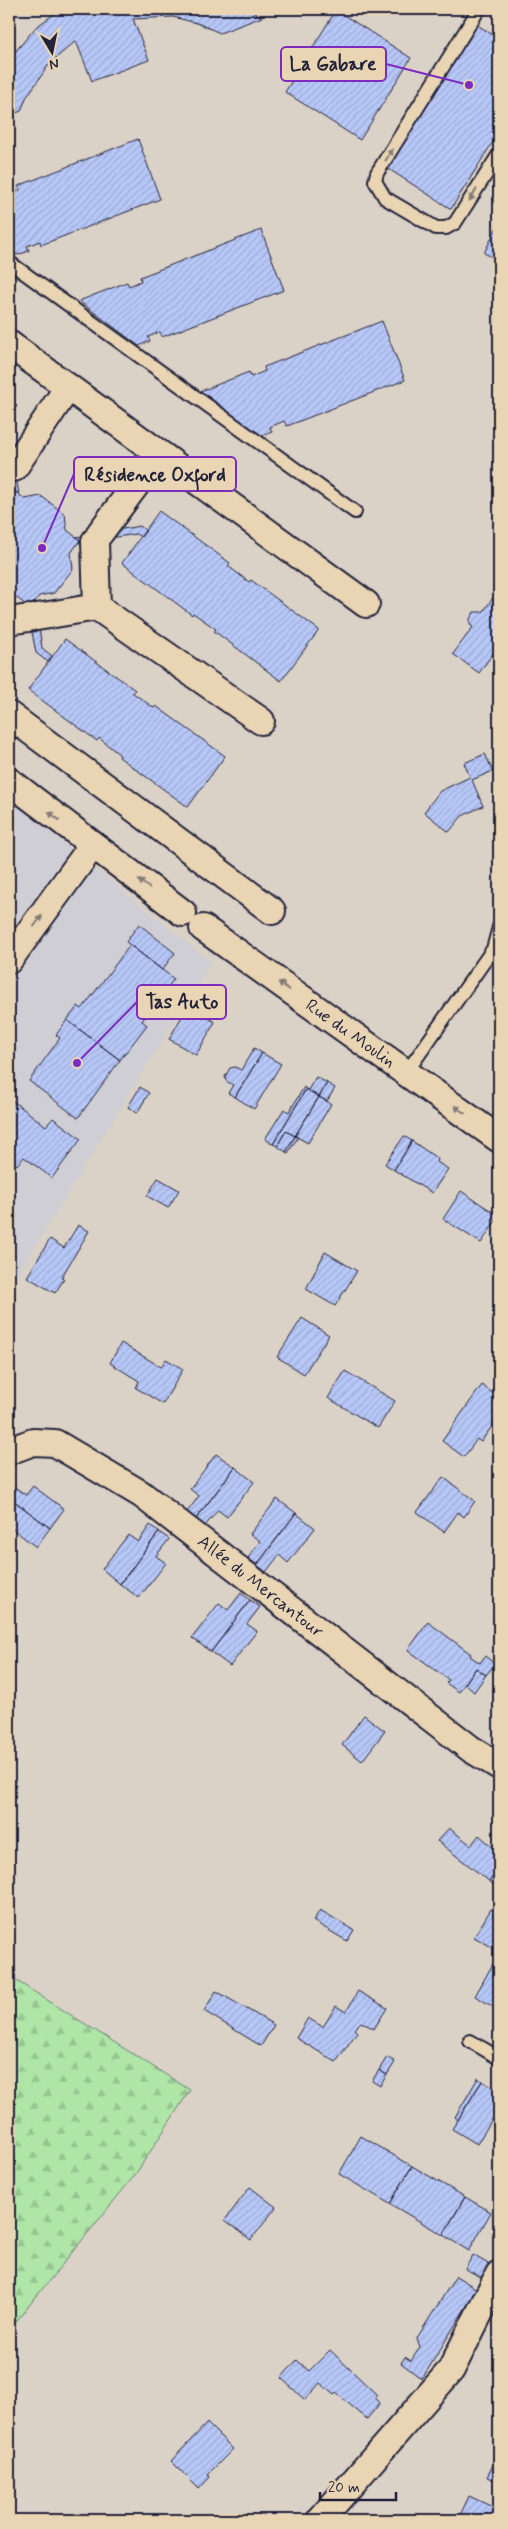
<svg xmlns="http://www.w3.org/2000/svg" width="508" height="2529" viewBox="0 0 508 2529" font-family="Mynerve,sans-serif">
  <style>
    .built { fill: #d0ced5 }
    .forest { fill: url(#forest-firs); stroke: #688471 }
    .building { fill: url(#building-hatch); stroke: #22223b }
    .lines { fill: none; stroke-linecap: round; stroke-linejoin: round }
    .service-casing { stroke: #22223b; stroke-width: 16 }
    .minor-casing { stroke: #22223b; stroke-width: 30 }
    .service { stroke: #e9d5b3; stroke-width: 12 }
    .minor { stroke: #e9d5b3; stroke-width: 26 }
    .oneway { fill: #867c77 }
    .labels { text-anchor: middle; stroke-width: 4; stroke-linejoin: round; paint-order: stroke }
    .street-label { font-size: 18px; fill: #22223b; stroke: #e9d5b3 }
    .leader { fill: none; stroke: #7b2cbf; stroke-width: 2 }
    .callout-dot { fill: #7b2cbf; stroke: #e9d5b3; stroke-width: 2 }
    .callout { fill: #e9d5b3; stroke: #7b2cbf; stroke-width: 2 }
    .callout-label { font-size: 19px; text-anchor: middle; font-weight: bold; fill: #22223b }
  </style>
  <defs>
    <pattern id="forest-firs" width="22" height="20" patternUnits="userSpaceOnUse" patternTransform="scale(1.25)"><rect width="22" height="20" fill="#afe5a7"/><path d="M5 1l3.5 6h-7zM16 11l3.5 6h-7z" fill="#96c491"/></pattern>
    <pattern id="building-hatch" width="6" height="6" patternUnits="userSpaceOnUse" patternTransform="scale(1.25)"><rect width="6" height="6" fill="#b7c7f7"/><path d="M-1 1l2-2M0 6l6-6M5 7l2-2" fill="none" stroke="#9dabd5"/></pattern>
  </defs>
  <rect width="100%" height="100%" fill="#dad1c7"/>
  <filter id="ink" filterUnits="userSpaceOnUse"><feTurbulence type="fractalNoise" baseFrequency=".02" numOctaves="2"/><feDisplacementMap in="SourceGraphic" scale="10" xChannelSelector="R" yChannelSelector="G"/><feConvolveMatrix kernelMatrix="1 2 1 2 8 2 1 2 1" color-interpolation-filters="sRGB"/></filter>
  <g filter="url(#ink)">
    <!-- built -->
    <path class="built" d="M9,799L211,962L9,1288Z"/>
    <!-- forest -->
    <path class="forest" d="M9,1976L190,2090L135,2175L9,2330Z"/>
    <!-- building -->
    <path class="building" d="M61,9H248L262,17L220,33L197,23L173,17L133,19L149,60L92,81L76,41L50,63L26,98L21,111L9,116V59L36,27Z
      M336,10L411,58L360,140L285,92Z
      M476,24L499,39V132L451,209L387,168Z
      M138,139L160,199L41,245L40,241L27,246L29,251L17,255L9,249V194L20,190L18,186Z
      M499,223V252L496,259L484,253Z
      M261,230L284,290L162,337L160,332L148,337L150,341L139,346L79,301L127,282L129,286L141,281L140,277Z
      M382,321L405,380L287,426L284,421L270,427L272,432L261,436L201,391L249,372L251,377L265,371L264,367Z
      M9,399L17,406L9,417Z
      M9,442L10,443L19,494L13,490L10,494Z
      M13,490L25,499L41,496L65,514L67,530L80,540L71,553L73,569L54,593L39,596L30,608L17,598L9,599V495Z
      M159,511L230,563L228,566L249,582L251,580L319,630L281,681L214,631L216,629L193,613L192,615L122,563Z
      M140,526L146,531L141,537L136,534L78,543L80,540L76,537Z
      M499,589V645L479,673L453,654L473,627L470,625V619L474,612H483Z
      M35,601L42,648L52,656L48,662L36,653L27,606L30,608Z
      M65,639L135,690L133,693L154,708L156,706L225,756L188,807L119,757L120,755L99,738L97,741L28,690Z
      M485,754L493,771L472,780L483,806L462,816L449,832L424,812L440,791L470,777L464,763Z
      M139,924L175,953L162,970L126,942Z
      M130,945L174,979L142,1021L147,1025L120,1060L67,1020L78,1006L82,1009Z
      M188,1006L215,1022L196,1055L169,1039Z
      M499,1019V1035L492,1030Z
      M67,1020L120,1060L78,1118L29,1081L60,1038L56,1035Z
      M254,1048L262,1053L235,1097L228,1093L233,1085L226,1081L225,1077L230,1068L235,1067L241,1070Z
      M262,1053L281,1064L254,1109L235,1097Z
      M316,1077L327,1083L319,1097L308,1090Z
      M327,1083L335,1088L327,1101L319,1097Z
      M140,1087L149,1093L137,1113L128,1107Z
      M304,1087L306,1089L273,1144L265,1139L284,1109L289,1112Z
      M306,1089L319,1097L295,1136L286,1131L277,1146L273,1144Z
      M319,1097L331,1104L308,1143L295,1136Z
      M9,1098L46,1126L53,1118L81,1139L52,1178L24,1157L17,1165L9,1159Z
      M286,1131L295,1136L286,1152L277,1146Z
      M295,1136L298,1137L288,1153L286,1152Z
      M404,1136L412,1141L394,1170L385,1164Z
      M412,1141L438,1159L437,1162L448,1169L432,1193L394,1170Z
      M158,1178L179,1190L168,1208L147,1196Z
      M461,1191L499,1216L481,1243L443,1219Z
      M78,1225L89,1231L61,1278L64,1279L55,1293L27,1277L50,1239L64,1248Z
      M325,1252L357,1271L335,1306L306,1289Z
      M302,1318L329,1335L304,1374L277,1357Z
      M121,1343L161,1367L166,1359L183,1369L163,1404L136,1388L139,1381L110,1363Z
      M345,1371L395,1401L378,1428L328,1398Z
      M482,1385L499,1398V1416L481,1442L477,1439L464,1457L442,1441Z
      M216,1454L235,1467L196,1519L187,1512L199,1496L190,1489Z
      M235,1467L254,1482L227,1517L218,1510L205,1526L196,1519Z
      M443,1477L475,1501L464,1517L458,1512L444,1532L417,1512Z
      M9,1483L26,1495L33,1486L64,1509L50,1528L9,1497Z
      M9,1497L50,1528L36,1547L9,1526V1518L12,1514L9,1512Z
      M277,1499L296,1513L257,1565L248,1558L260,1541L250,1534Z
      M296,1513L315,1528L288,1563L279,1555L266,1572L257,1565Z
      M150,1525L159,1532L120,1584L102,1569L128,1535L138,1542Z
      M159,1532L169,1539L156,1556L166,1563L139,1598L120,1584Z
      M241,1593L250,1600L211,1652L192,1638L219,1603L228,1610Z
      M250,1600L260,1607L247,1624L257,1631L230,1666L211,1652Z
      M428,1622L471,1654L470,1656L480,1663L485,1656L495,1664L486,1675L476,1668L459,1692L446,1683L449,1680L408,1650Z
      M476,1668L486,1675L474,1692L465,1684Z
      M364,1715L385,1731L362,1761L342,1745Z
      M449,1828L471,1845L479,1835L495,1849L499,1845V1870L489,1881L437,1841Z
      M499,1870V1889L489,1881Z
      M491,1909L499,1914V1951L474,1937Z
      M320,1910L354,1930L347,1941L313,1921Z
      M499,1953V2010L475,1996Z
      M216,1991L274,2025L261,2046L204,2011Z
      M358,1991L387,2008L374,2029L361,2022L354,2029L357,2032L336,2062L296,2038L308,2018L323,2027L336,2006L346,2012Z
      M387,2057L395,2062L387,2075L379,2070Z
      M379,2070L387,2075L380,2086L372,2081Z
      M478,2078L482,2081L458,2120L455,2117Z
      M482,2081L499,2091V2108L477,2144L452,2129Z
      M361,2136L412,2166L390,2204L339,2174Z
      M412,2166L465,2197L443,2235L390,2204Z
      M250,2187L276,2207L251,2240L225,2220Z
      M465,2197L491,2212L469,2251L443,2235Z
      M473,2255L490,2265L483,2278L465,2269Z
      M456,2276L477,2289L422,2379L401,2363L405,2357L411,2361L420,2347L417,2338Z
      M330,2350L377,2395L375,2397L380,2403L367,2419L336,2393L334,2395L320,2383L305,2400L281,2378L297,2360L309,2371Z
      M207,2423L233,2449L208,2474L210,2477L199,2489L171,2461Z
      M499,2453V2482L487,2477Z
      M469,2496L495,2508L489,2520H458Z
      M495,2508L499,2510V2520H489Z"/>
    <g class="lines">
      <!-- service casing -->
      <g class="service-casing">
        <path id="service" d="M479,9L377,173L375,181L385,198L436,228H446L455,223L499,154
          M9,262L355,512
          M406,1073L493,949L499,927
          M470,2041L499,2058"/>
      </g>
      <!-- minor casing -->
      <g class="minor-casing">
        <path id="minor" d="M9,344L366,604
          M14,468L68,387
          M100,533L159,454
          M97,607L261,721
          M37,617L97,607L95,541
          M9,621L29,618
          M9,715L272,911
          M9,781L183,913
          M203,928L499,1139
          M9,960L92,846
          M9,1451L33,1442L55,1443L141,1494L471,1749L499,1766
          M320,2520L451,2370L499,2274"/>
      </g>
      <!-- service -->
      <use href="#service" class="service"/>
      <!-- minor -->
      <use href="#minor" class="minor"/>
    </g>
    <!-- one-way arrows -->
    <defs><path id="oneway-solid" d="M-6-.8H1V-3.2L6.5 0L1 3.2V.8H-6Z" transform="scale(1.25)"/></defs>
    <g class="oneway">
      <use href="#oneway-solid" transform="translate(389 155) rotate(-58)"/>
      <use href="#oneway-solid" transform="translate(473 195) rotate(122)"/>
      <use href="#oneway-solid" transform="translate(54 816) rotate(-142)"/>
      <use href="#oneway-solid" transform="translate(144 884) rotate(-143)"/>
      <use href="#oneway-solid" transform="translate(38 921) rotate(-54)"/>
      <use href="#oneway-solid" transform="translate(284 986) rotate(-145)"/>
      <use href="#oneway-solid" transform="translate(460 1110) rotate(-145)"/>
    </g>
  </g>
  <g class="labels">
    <!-- street labels -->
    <g class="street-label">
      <text transform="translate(351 1033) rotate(35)" y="6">Rue du Moulin</text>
      <text transform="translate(261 1586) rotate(38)" y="6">Allée du Mercantour</text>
    </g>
  </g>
  <!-- callouts -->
  <path class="leader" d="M469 85L386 64M42 548L74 474M77 1063L137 1002"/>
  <g class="callout-dot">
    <circle cx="469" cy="85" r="5"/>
    <circle cx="42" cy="548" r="5"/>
    <circle cx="77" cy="1063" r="5"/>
  </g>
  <g class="callout">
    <rect x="281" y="47" width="105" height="34" rx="5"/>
    <rect x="74" y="457" width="162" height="34" rx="5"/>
    <rect x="137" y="985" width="89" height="34" rx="5"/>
  </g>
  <g class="callout-label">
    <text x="333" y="70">La Gabare</text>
    <text x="155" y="481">Résidence Oxford</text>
    <text x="182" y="1008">Tas Auto</text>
  </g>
  <!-- margin -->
  <rect width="508" height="2529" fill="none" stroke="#e9d5b3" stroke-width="30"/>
  <rect x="15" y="15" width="478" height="2499" fill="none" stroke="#22223b" stroke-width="2" filter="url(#ink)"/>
  <!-- north arrow -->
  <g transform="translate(52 52) rotate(170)" stroke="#e9d5b3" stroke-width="4" paint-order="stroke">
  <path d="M0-4L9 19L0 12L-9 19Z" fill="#22223b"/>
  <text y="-8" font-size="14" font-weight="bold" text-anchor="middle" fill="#22223b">N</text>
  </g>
  <!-- scale -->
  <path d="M320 2492v8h76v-8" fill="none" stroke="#22223b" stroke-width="2.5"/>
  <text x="328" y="2492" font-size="15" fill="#22223b" stroke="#e9d5b3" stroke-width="4" paint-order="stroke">20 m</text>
</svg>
